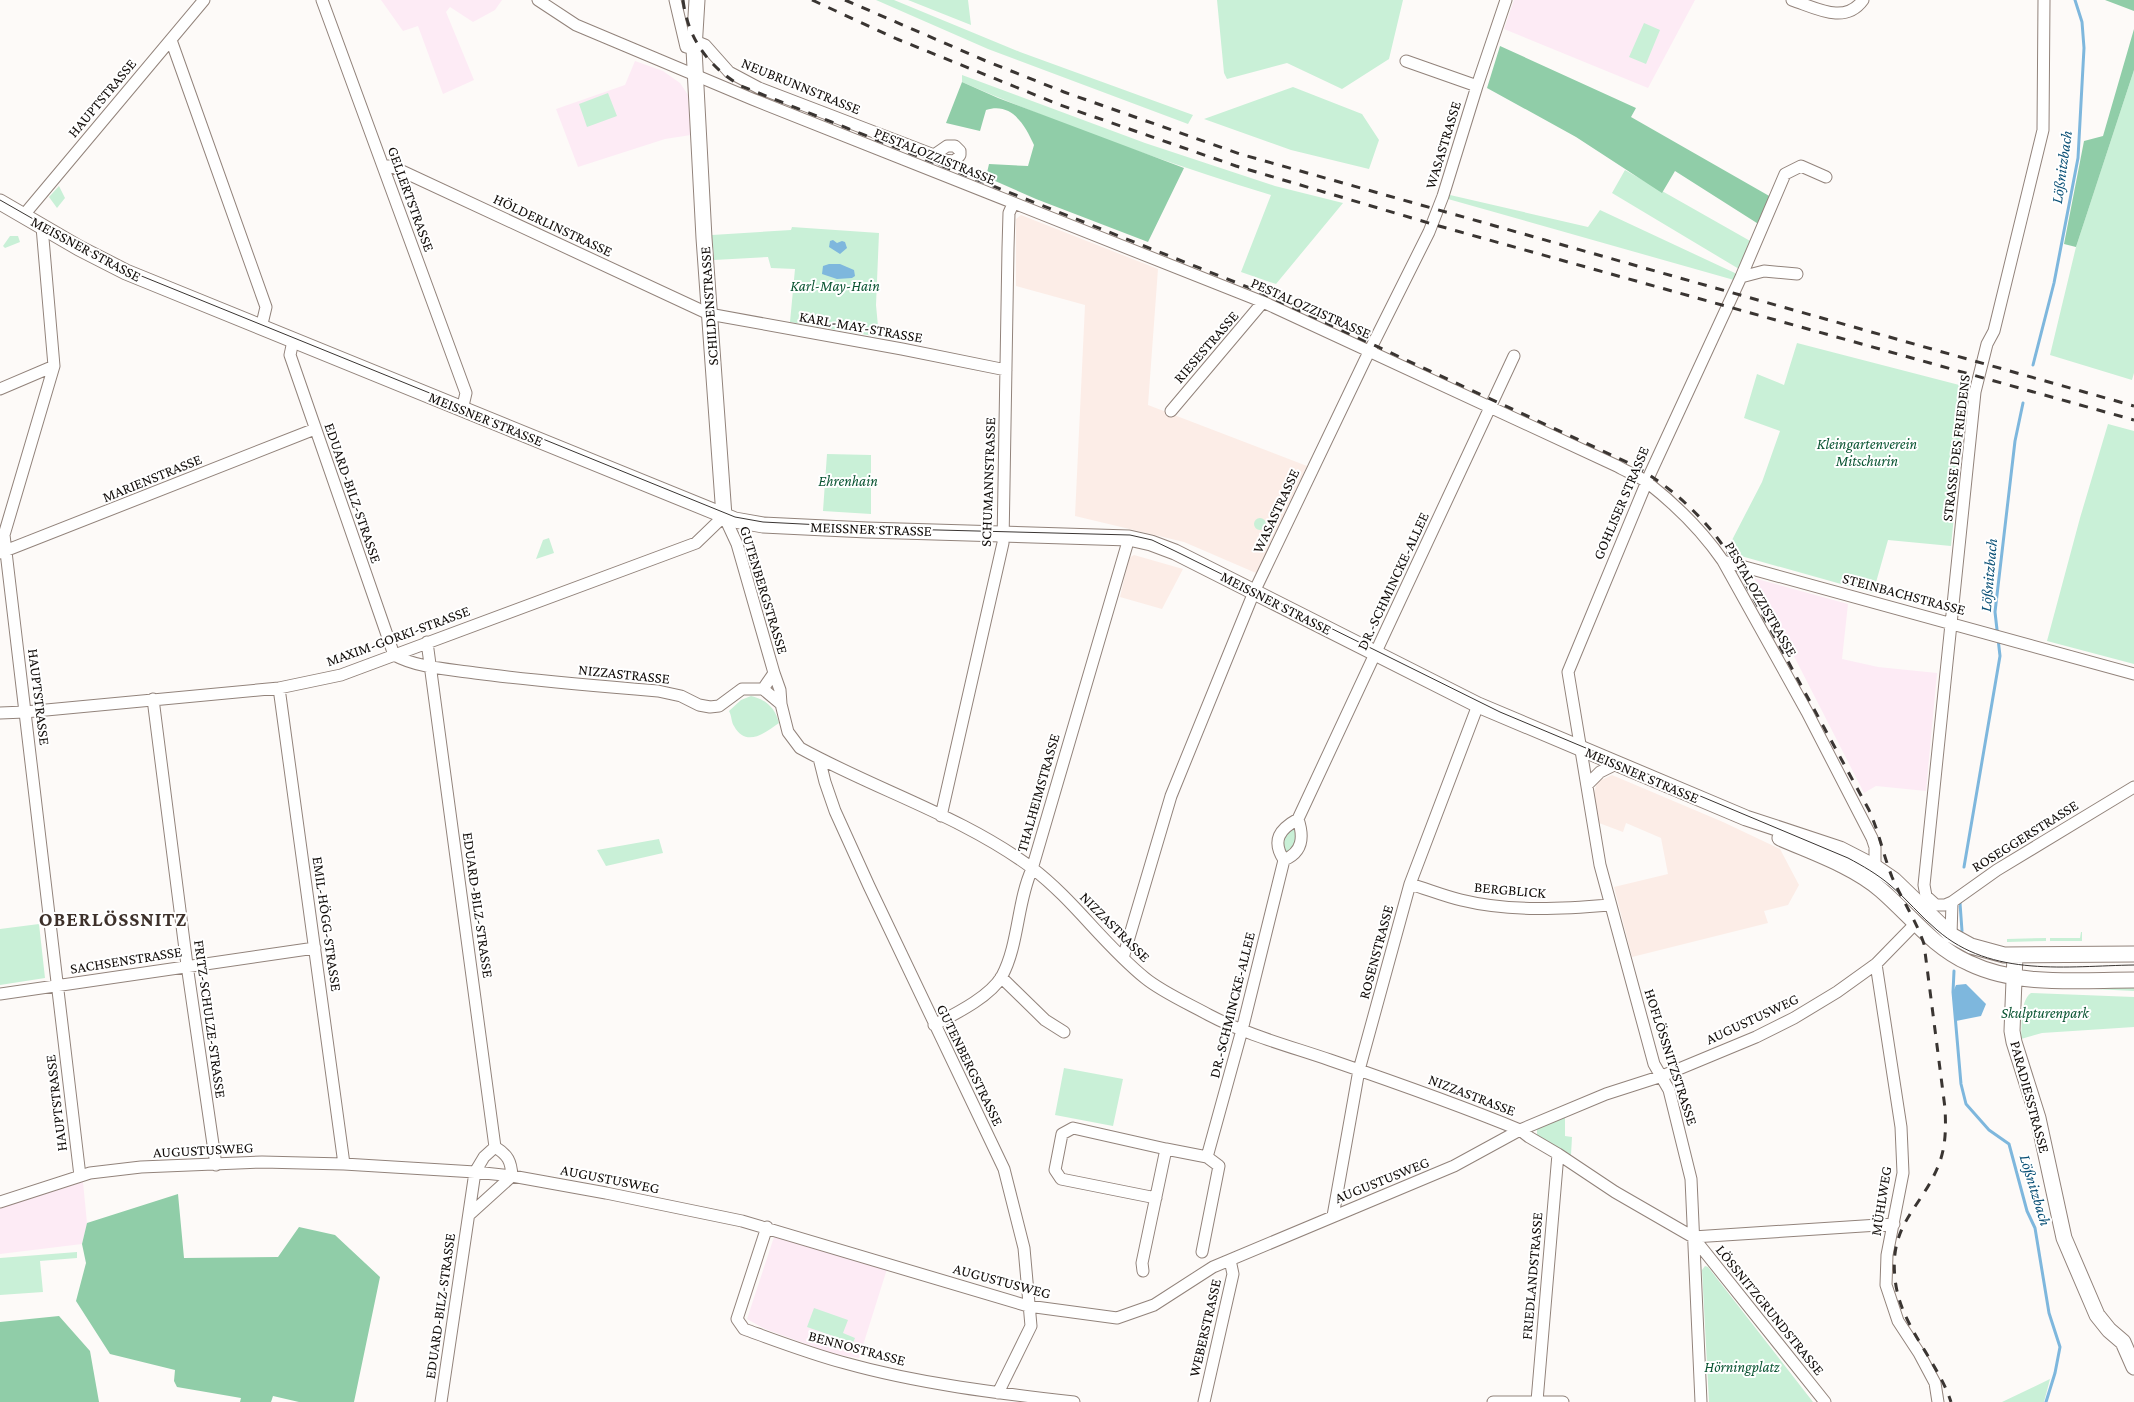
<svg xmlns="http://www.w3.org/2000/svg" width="2134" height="1402" viewBox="0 0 2134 1402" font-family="'Crimson Pro',serif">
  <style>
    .commercial { fill: #fcede7 }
    .education { fill: #fdebf5 }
    .green { fill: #c9f0d7 }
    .forest { fill: #90cda8 }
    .water { fill: #7eb7dd }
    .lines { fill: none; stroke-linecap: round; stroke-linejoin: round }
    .stream { stroke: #7eb7dd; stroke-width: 3 }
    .street-casing { stroke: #92837b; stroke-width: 13 }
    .secondary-casing { stroke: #92837b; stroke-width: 17 }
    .street { stroke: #fff; stroke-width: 11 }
    .secondary { stroke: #fff; stroke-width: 15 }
    .tram { stroke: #3a3532; stroke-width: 1 }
    .rail { stroke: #3a3532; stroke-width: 3; stroke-dasharray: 9 9; stroke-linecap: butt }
    .labels { text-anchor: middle; stroke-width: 4; stroke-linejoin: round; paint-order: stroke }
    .street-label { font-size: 15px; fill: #120d0a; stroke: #fff }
    .park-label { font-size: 15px; font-style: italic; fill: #0b5533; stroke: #fff }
    .water-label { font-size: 16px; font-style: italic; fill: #0a5076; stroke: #fff }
    .district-label { font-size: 20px; font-weight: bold; letter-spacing: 1px; fill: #3d302a; stroke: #fff }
  </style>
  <rect width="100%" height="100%" fill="#fdfaf8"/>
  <!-- commercial -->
  <path class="commercial" d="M1021,215L1158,269L1148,405L1307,466L1256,573L1184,542L1075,516L1085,305L1016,286V219Z
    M1134,555L1183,569L1162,609L1120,597L1129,558Z
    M1612,775L1723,822L1780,849L1799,885L1788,905L1764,911L1768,923L1632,957L1614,887L1668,874L1661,838L1626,823L1623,832L1599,823L1594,793L1597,782Z"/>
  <!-- education -->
  <path class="education" d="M381,0H502L495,10L473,22L450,7L446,12L474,80L443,94L418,26L403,31Z
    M1514,0H1695L1648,88L1504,29Z
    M635,61L663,71L680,83L688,95L691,135L665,139L578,167L556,109L625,85Z
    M1754,578L1848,604L1842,659L1878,667L1937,673L1926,791L1876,786L1864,793Z
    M83,1182L87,1223L82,1244L0,1254V1208Z
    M775,1234L887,1269L859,1358L834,1354L765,1329L747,1319Z"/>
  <!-- green -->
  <path class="green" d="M876,0H894L1020,52L1193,115L1188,124L988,49Z
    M908,0H968L971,25Z
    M1217,0H1403L1389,59L1342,89L1287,63L1227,79L1224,73Z
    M1644,23L1660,30L1646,64L1629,57Z
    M2134,70V373L2132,380L2050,355L2076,247Z
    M962,75L1145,143L1275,186L1343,203L1276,284L1241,272L1271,195C1166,163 1063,126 962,82Z
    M1293,87L1362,114L1379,140L1369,169L1291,150L1204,119Z
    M608,93L617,116L587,127L579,104Z
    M1625,170L1752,242L1739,269L1612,193Z
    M59,186L65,198L57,208L49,197Z
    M1450,195L1588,227L1600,210L1737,274L1734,280L1448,199Z
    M792,227L879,233L876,305L879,337L790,322L795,269L771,268L768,257L714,260L712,235L791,230Z
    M10,236H18L20,242L5,248L3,246Z
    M1797,343L1967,387L1951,546L1888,540L1873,593L1741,556L1731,542L1762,482L1780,431L1744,418L1757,374L1784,385Z
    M2108,424L2134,431V664L2047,641L2080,518Z
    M827,454L871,455V514L823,511Z
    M1254 524a6 6 0 1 1 12 0a6 6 0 1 1-12 0Z
    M549,538L554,553L536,559L543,540Z
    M751,696C767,700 775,708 779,723C765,733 746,748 734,726C731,722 732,716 729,711L741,700Z
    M1295,827L1298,838L1288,854L1283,852V842L1288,831Z
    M659,839L663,853L606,866L597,850Z
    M39,924L45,978L0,985V929Z
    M2081,932H2082V941H2050V938H2080Z
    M2046,938V941L2007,942V939Z
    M2134,983V991L2073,988Z
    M2031,993L2134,997V1027L2042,1033L2021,1039C2022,1026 2020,1000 2031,993Z
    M1064,1068L1123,1079L1113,1126L1055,1115Z
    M1565,1115V1136L1572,1137L1571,1155L1537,1135V1128Z
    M77,1252V1258L40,1261L43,1292L0,1295V1258Z
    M1705,1266L1708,1267L1813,1402H1709L1702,1270Z
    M814,1308L848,1320L843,1333L855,1338L853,1343L807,1327Z
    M2050,1379L2044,1402H2002Z"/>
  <!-- forest -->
  <path class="forest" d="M2105,0H2134V11Z
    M2134,29V70L2076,247L2064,244L2084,141L2103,136Z
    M1500,46L1636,108L1631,117L1771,197L1760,225L1675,171L1662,193L1576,137L1487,88Z
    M962,82L998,98L1184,168L1148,242L1036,199L986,177L989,164L1028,166L1034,145C1025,125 1012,102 986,110L980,131L946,123Z
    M178,1194L184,1258L278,1257L299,1227L335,1235L380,1277L354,1402H299L273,1396L271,1402H240L241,1398L177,1387L174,1381L175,1370L110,1354L76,1301L86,1263L82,1244L87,1223Z
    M59,1316L90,1351L99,1402H0V1322Z"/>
  <!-- water -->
  <path class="water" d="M833,240L837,243L842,241L845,242L847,248L840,254L829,247L830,241Z
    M829,264H840L854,270L855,276L852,278L837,279L822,274L823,266Z
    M1966,984L1986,1004L1981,1016L1956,1021L1953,992L1956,985Z"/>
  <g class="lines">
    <!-- stream -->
    <path class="stream" d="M2033,365L2054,283L2078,158L2084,48L2082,22L2075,0
      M1964,867L2000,656L1995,612L2015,441L2023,403
      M1960,903L1962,931
      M1954,971L1953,992L1961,1084L1966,1104L1989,1130L2009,1144L2027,1211L2035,1228L2049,1313L2060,1347L2055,1373L2046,1402"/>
    <!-- street casing -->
    <g class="street-casing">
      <path id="street" d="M322,0L466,393L462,410
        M538,0L576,25L752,99L1263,302L1617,466C1627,472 1639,476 1648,483C1676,505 1703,532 1723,561L1807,712L1872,838L1875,847V867
        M675,0L686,47L694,49
        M1792,0C1816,8 1845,25 1863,0
        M2044,0L2043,130L1994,331L1987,344L1975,392L1924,885L1926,896L1936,905H1945L1952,902L1997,870L2134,787
        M171,40L266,307L261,328
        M695,41L705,45L729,72L759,88L934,155L942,160L955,161L960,155V151L955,146H947L934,155
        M1406,61L1477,86
        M383,166H391L709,314L902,349L1006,370
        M23,216L204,0
        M42,227L54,366L4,535L80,1176
        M1741,277L1764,271L1797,274
        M293,341L290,355L394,655C418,668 448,669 475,673C536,681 597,686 658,691L681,696L699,705L710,707L719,706L742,689H763L781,704L788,732L800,748C876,790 962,816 1032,868C1074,900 1104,945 1145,978C1162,992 1189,1004 1209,1015C1247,1035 1289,1046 1330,1060C1394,1082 1457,1104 1520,1130L1529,1137L1558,1154L1615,1192L1693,1237L1894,1224
        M0,389L54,366
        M1171,411L1263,302
        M0,553L315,429
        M1723,561L2134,674
        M427,642L495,1147
        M774,673L780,690L781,704
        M279,688L344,1164
        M153,699L187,965L216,1165
        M0,713L25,712L279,688L341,675L696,543L724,516L737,544L774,673L763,689
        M819,758L825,782L835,811L869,886L1004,1169L1024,1248L1031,1326L998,1393
        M1587,785L1600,772L1616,764
        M941,816L1003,543L1008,248L1009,213L1013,204
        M1298,819L1514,356
        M1298,819C1304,837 1303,852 1284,860C1271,840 1280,829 1298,819Z
        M1410,884C1427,889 1444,896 1461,900C1510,912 1561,909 1610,905
        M1951,935L1952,902
        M1123,958L1171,796L1254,592L1365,360L1429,232L1443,196L1477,86L1506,0
        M1876,964L1901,1127L1903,1173L1887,1255L1886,1285L1898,1321L1919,1353L1935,1383L1938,1402
        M1001,977L1045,1020L1064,1032
        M0,994L315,948
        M934,1025C955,1014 990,997 1002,976C1019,944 1017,902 1032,869L1129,538
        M495,1147C508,1155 511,1161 512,1176
        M1207,1157L1242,1030L1284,860
        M1156,1198L1061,1179L1055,1170L1062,1134L1073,1128L1166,1149
        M0,1202L90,1173L141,1167L262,1162L344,1164L475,1172L512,1176L606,1193L742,1221L1028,1306L1117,1318L1154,1305L1213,1267L1454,1166L1520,1130L1606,1094L1662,1076L1756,1037L1794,1018L1837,992L1876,964L1916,923
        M469,1215L512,1176
        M1333,1216L1359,1070L1410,884L1478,705
        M767,1227L737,1319L744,1329C777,1341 811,1354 845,1363C920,1384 997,1393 1074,1402
        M1693,1237L1825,1402
        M1143,1271L1142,1263L1166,1149L1207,1157L1219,1166L1202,1252
        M1537,1401L1558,1154
        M441,1402L475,1172L484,1157L495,1147
        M1204,1402L1233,1274L1230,1260
        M1493,1402H1563
        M1701,1402L1691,1179L1669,1090L1654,1064L1600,865L1568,672L1650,474L1741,277L1785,174L1801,166L1826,177"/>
    </g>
    <!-- secondary casing -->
    <g class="secondary-casing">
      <path id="secondary" d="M697,0L694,49L704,238L724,516
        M0,202L79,248L126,272L735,520L763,525L867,530L1129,538L1151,543L1175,552L1478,705L1746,818L1840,849L1875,867L1894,880L1951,935L1971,946L2004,955L2134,954
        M1780,838C1814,853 1853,866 1881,890C1910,915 1933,947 1969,963C2019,987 2080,980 2134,980
        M2015,955L2012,1031L2014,1042L2038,1118L2064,1238L2097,1315L2109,1330L2123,1342L2134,1367"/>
    </g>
    <!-- street -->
    <use href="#street" class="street"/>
    <!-- secondary -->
    <use href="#secondary" class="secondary"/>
    <!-- tram -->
    <path class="tram" d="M0,200L112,264L139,275L735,517L763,522L900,529L1130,535L1152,540L1175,551L1500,712L1848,858C1863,866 1877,874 1890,885C1907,899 1920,916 1937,930C1992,978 2067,966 2134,965"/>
    <!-- rail -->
    <path class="rail" d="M683,0C688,39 708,66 741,86L1255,290L1631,464C1673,487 1711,523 1735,564L1869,810C1879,832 1883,854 1892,877C1902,900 1916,920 1924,944L1945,1108C1946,1127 1946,1146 1939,1164C1922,1208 1889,1223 1895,1278C1899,1325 1937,1359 1951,1402
      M812,0L897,39L1060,105L1236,166L1439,226L2134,420
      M845,0L986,61L1064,92L1240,154L2134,406"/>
  </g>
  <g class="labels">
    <!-- street labels -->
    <g class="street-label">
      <text transform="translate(801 86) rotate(22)" y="5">NEUBRUNNSTRASSE</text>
      <text transform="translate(102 98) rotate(-50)" y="5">HAUPTSTRASSE</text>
      <text transform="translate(1443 145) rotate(-73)" y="5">WASASTRASSE</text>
      <text transform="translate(935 156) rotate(22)" y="5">PESTALOZZISTRASSE</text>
      <text transform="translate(411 199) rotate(70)" y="5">GELLERTSTRASSE</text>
      <text transform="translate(553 225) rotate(25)" y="5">HÖLDERLINSTRASSE</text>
      <text transform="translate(86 249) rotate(28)" y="5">MEISSNER STRASSE</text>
      <text transform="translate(709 306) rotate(-94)" y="5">SCHILDENSTRASSE</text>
      <text transform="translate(1311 308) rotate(24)" y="5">PESTALOZZISTRASSE</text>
      <text transform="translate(861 327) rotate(10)" y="5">KARL-MAY-STRASSE</text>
      <text transform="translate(1206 347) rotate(-49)" y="5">RIESESTRASSE</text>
      <text transform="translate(486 419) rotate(22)" y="5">MEISSNER STRASSE</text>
      <text transform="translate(1956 448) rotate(-83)" y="5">STRASSE DES FRIEDENS</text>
      <text transform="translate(152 478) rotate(-22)" y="5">MARIENSTRASSE</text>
      <text transform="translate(988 482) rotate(-88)" y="5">SCHUMANNSTRASSE</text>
      <text transform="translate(353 493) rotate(71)" y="5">EDUARD-BILZ-STRASSE</text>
      <text transform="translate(1621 503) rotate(-67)" y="5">GOHLISER STRASSE</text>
      <text transform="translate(1276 511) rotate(-65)" y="5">WASASTRASSE</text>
      <text transform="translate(871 529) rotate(2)" y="5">MEISSNER STRASSE</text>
      <text transform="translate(1393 581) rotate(-65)" y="5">DR.-SCHMINCKE-ALLEE</text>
      <text transform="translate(764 590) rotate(73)" y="5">GUTENBERGSTRASSE</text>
      <text transform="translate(1904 594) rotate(15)" y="5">STEINBACHSTRASSE</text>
      <text transform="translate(1761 599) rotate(60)" y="5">PESTALOZZISTRASSE</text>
      <text transform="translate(1276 603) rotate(27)" y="5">MEISSNER STRASSE</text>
      <text transform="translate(398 636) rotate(-20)" y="5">MAXIM-GORKI-STRASSE</text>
      <text transform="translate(624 674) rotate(6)" y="5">NIZZASTRASSE</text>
      <text transform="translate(39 697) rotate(83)" y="5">HAUPTSTRASSE</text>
      <text transform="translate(1642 775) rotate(23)" y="5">MEISSNER STRASSE</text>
      <text transform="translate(1038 793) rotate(-74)" y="5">THALHEIMSTRASSE</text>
      <text transform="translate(2025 836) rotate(-32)" y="5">ROSEGGERSTRASSE</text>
      <text transform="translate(1510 890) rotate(5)" y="5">BERGBLICK</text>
      <text transform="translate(478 905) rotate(82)" y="5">EDUARD-BILZ-STRASSE</text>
      <text transform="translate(327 924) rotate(82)" y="5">EMIL-HÖGG-STRASSE</text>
      <text transform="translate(1115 927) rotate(45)" y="5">NIZZASTRASSE</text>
      <text transform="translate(1376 952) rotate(-75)" y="5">ROSENSTRASSE</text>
      <text transform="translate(126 960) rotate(-9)" y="5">SACHSENSTRASSE</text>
      <text transform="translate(1232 1005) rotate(-76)" y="5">DR.-SCHMINCKE-ALLEE</text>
      <text transform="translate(210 1019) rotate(82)" y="5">FRITZ-SCHULZE-STRASSE</text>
      <text transform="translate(1752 1019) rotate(-25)" y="5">AUGUSTUSWEG</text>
      <text transform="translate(1671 1057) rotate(72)" y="5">HOFLÖSSNITZSTRASSE</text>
      <text transform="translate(970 1065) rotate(64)" y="5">GUTENBERGSTRASSE</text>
      <text transform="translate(1472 1095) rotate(21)" y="5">NIZZASTRASSE</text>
      <text transform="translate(2030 1097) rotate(75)" y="5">PARADIESSTRASSE</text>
      <text transform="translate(56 1103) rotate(-97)" y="5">HAUPTSTRASSE</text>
      <text transform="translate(203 1150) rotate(-3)" y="5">AUGUSTUSWEG</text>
      <text transform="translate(610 1179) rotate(11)" y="5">AUGUSTUSWEG</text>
      <text transform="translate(1382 1180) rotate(-22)" y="5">AUGUSTUSWEG</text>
      <text transform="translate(1881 1201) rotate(-81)" y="5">MÜHLWEG</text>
      <text transform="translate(1532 1276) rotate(-85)" y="5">FRIEDLANDSTRASSE</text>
      <text transform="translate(1002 1281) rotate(15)" y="5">AUGUSTUSWEG</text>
      <text transform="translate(440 1306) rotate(-82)" y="5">EDUARD-BILZ-STRASSE</text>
      <text transform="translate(1770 1310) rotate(51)" y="5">LÖSSNITZGRUNDSTRASSE</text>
      <text transform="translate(1205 1328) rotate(-77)" y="5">WEBERSTRASSE</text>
      <text transform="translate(857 1348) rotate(15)" y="5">BENNOSTRASSE</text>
    </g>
    <!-- park labels -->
    <g class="park-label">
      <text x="835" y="291">Karl-May-Hain</text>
      <text x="1867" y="449">Kleingartenverein<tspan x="1867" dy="17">Mitschurin</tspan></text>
      <text x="848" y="486">Ehrenhain</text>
      <text x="2045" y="1018">Skulpturenpark</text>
      <text x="1742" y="1372">Hörningplatz</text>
    </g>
    <!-- water labels -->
    <g class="water-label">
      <text transform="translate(2061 167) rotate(-82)" y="6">Lößnitzbach</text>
      <text transform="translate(1988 575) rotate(-85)" y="6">Lößnitzbach</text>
      <text transform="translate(2036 1190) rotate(73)" y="6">Lößnitzbach</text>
    </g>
    <!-- district labels -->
    <g class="district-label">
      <text x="113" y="926">OBERLÖSSNITZ</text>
    </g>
  </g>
</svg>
